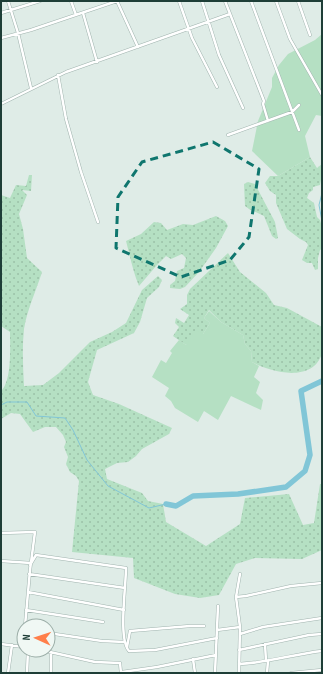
<svg xmlns="http://www.w3.org/2000/svg" width="323" height="674" viewBox="0 0 323 674" font-family="'Sofia Sans Condensed',sans-serif">
  <style>
    .grass { fill: url(#grass-dots) }
    .garden { fill: #b5e0c3 }
    .lines { fill: none; stroke-linecap: round; stroke-linejoin: round }
    .stream { stroke: #81c6d7; stroke-width: 1 }
    .river { stroke: #81c6d7; stroke-width: 5.5 }
    .street-casing { stroke: #a1b4af; stroke-width: 3.5 }
    .street { stroke: #fff; stroke-width: 2.5 }
    .marked { fill: none; stroke: #0f766e; stroke-width: 3; stroke-dasharray: 8 5; stroke-linejoin: round }
  </style>
  <defs>
    <pattern id="grass-dots" width="8" height="8" patternUnits="userSpaceOnUse"><rect width="8" height="8" fill="#b5e0c3"/><path d="M2 2h.1M6 6h.1" fill="none" stroke="#9bc1a8" stroke-width="1.8" stroke-linecap="round"/></pattern>
  </defs>
  <rect width="100%" height="100%" fill="#dfece7"/>
  <!-- grass -->
  <path class="grass" d="M310,157L317,168L322,164V174L320,185L313,187V190L309,193L307,198L314,203L317,217L320,220L322,227V249L320,250L318,258V269L315,270L312,263H307L302,260L308,245L306,242L300,239L287,229L276,203V195L270,191L265,183L270,176H278Z
    M29,175H32L31,191L22,190L27,195L19,214L23,229L27,258L42,272C36,291 27,310 24,329C22,348 23,367 24,386L43,385L59,373L90,342L112,332L126,323L142,290L158,276L162,280L159,287L147,298L140,322L134,333L97,350L88,382L93,395L119,404L172,428L169,434L142,449L136,456L128,462L117,463L105,469L107,479L142,493L148,501L163,504L166,522L206,546L240,524L245,498L289,494L303,525L314,523L320,484H322V550L302,559L255,558L236,564L219,595L200,598L175,594L134,578L133,558L72,552L79,481L76,476L70,472L66,464L68,457L64,447L66,442L63,435L56,427H45L33,432L20,414L11,413L1,419V391C12,381 10,347 10,332L1,326V195L10,198L16,185L26,186Z
    M248,182L255,184L275,222L278,238L276,239L272,236L264,216L249,209L245,206L244,184Z
    M216,216L225,221L228,226L216,248L199,272L185,287L180,289L170,288V285L175,281L177,271L184,268L186,258L182,254L171,259L166,256L157,265L139,286C133,272 130,256 126,241L141,234L154,222L161,223L167,230L183,224L193,225Z
    M228,253L240,272L266,293L274,305L287,308L322,327C322,335 323,345 322,353C314,383 271,373 252,362L251,351L245,344L243,335L221,322L209,310L204,318L210,323L203,334L186,345L173,336L179,327L175,323L176,318L184,323L189,315L180,309L187,304V295L190,289Z"/>
  <!-- garden -->
  <path class="garden" d="M322,34V116L316,115L305,136L310,157L278,176L252,151L258,121L272,87V78L279,65L288,54L315,40Z
    M209,311L221,322L243,335L245,344L251,351L252,362L259,366L254,377L260,382L256,393L263,400L261,410L231,396L218,420L204,411L198,422L175,408L171,401L165,396L169,388L152,377L161,360L166,363L172,353L170,351L179,340L186,345L196,330L203,334L210,323L204,318Z"/>
  <g class="lines">
    <!-- stream -->
    <path class="stream" d="M322,193L319,205L322,221
      M1,405L7,402H27L36,416L65,418L73,430L87,460L108,486L149,508L166,504"/>
    <!-- river -->
    <path class="river" d="M166,504L176,506L193,496L238,494L286,487L305,471L310,455L301,391L322,381"/>
    <!-- street casing -->
    <g class="street-casing">
      <path id="street" d="M8,1L18,33L31,88
        M71,1L76,15
        M117,1L138,47
        M179,1L192,38L217,87
        M202,1L219,55L243,108
        M225,1L264,101L263,104L268,121
        M251,1L299,130
        M276,1L290,39L322,95
        M298,1L310,35
        M1,13L40,1
        M83,13L97,62
        M1,38L31,30L117,1
        M58,75L66,119L81,172L98,222
        M1,104L66,72L230,14
        M228,135L292,112L299,105
        M1,533L35,532L30,570L25,626
        M1,561L31,563
        M30,565L36,555L126,568C126,587 118,639 129,651L155,650L217,638
        M29,574L125,588
        M28,592L124,610
        M236,597L246,596L291,586L322,583
        M26,610L103,622
        M217,630L240,627
        M48,633L102,641L125,642
        M240,634L263,627L322,618
        M1,644L24,647
        M265,644L266,661
        M127,647L130,631L190,626H204
        M41,650L95,662L120,663L121,673
        M239,650L309,635L322,634
        M193,659L195,673
        M239,664C267,663 294,654 322,651
        M122,672L157,667L216,655
        M8,673L12,645
        M27,673L28,650
        M51,673V652
        M215,673L218,606
        M239,673L240,627L236,597L240,574
        M267,673L268,661
        M291,673L322,670"/>
    </g>
    <!-- street -->
    <use href="#street" class="street"/>
  </g>
  <!-- marked area -->
  <path class="marked" d="M213,142L259,169L249,237L230,260L181,277L116,248L118,197L142,162Z"/>
  <!-- border -->
  <rect width="323" height="674" fill="none" stroke="#1e3e37" stroke-width="4"/>
  <!-- north arrow -->
  <g transform="translate(36 638) rotate(273)"><circle r="19" fill="#f0f8f4" stroke="#9caea8"/>
  <path d="M0-3L7 15L0 10L-7 15Z" fill="#ff7f4a"/>
  <text y="-6" font-size="11" font-weight="bold" text-anchor="middle" fill="#1e3e37">N</text>
  </g>
</svg>
